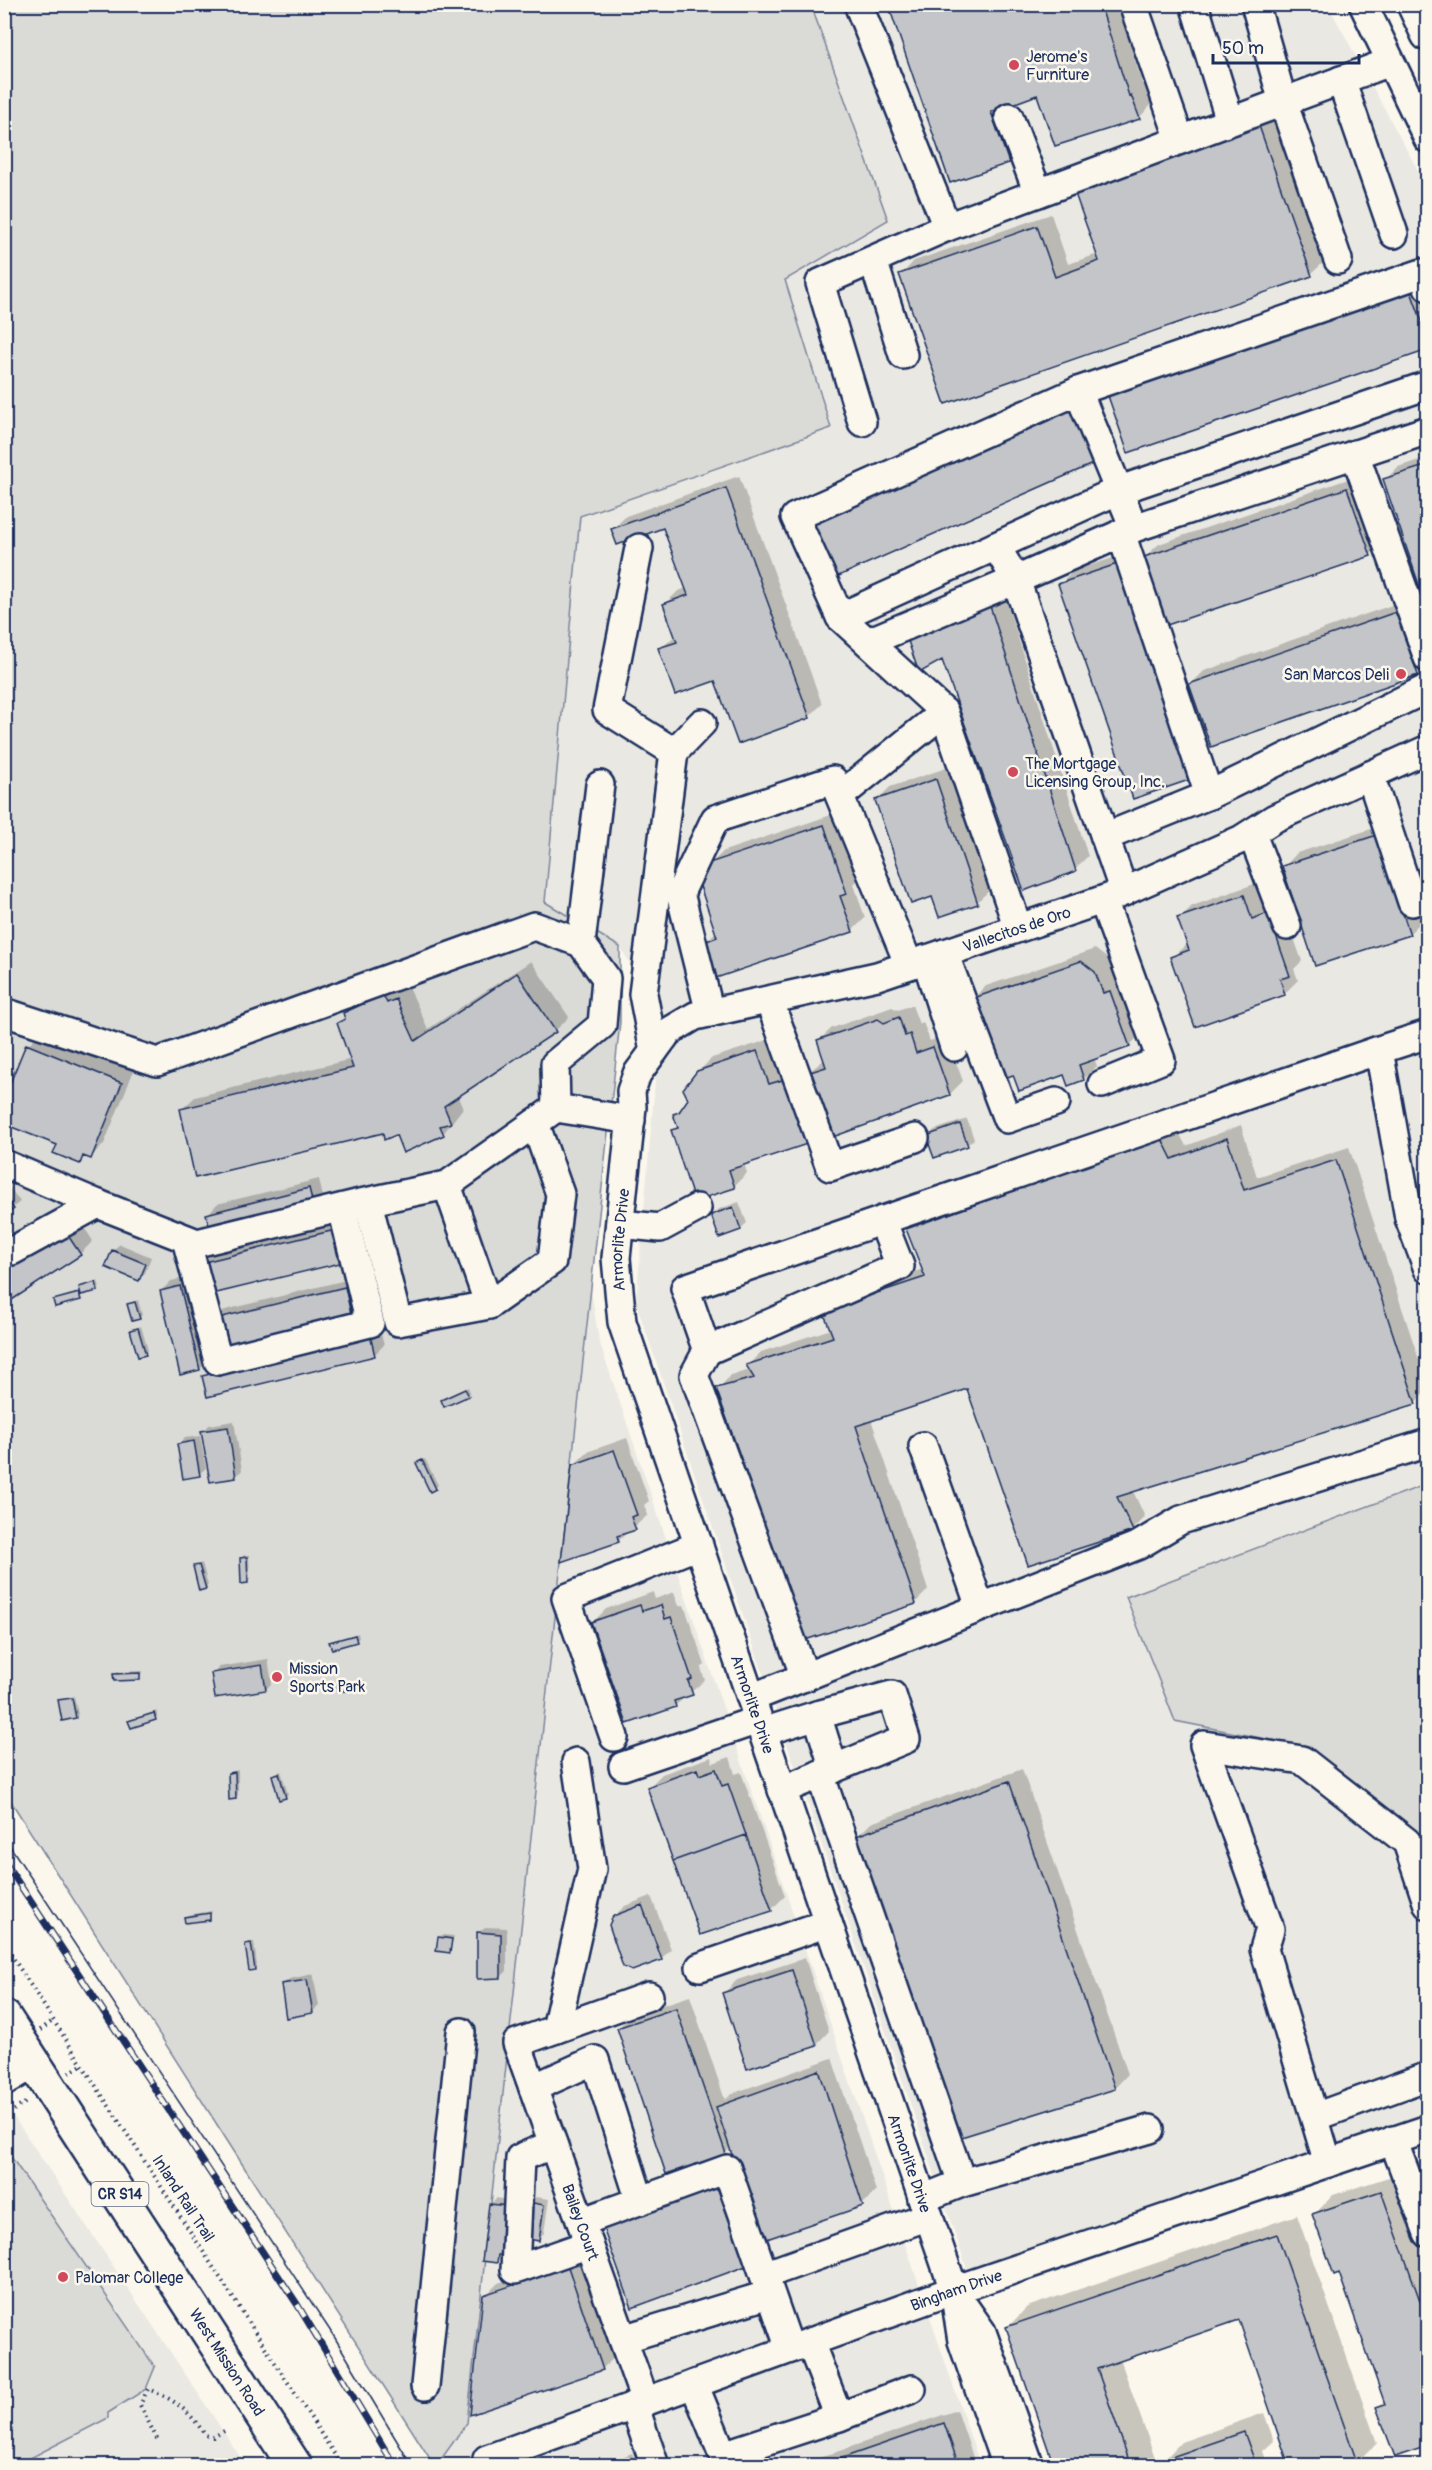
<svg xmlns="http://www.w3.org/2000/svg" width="1432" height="2470" viewBox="0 0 1432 2470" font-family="Pangolin,sans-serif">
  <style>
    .built { fill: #eae8e2 }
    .green { fill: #dadad7; stroke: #7a849a; stroke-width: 1.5 }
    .shadow { fill: #0003; fill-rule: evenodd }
    .building { fill: #c3c5c9; stroke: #1b2f5e; stroke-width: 1.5 }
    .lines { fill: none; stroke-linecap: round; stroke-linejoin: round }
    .minor-casing { stroke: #1b2f5e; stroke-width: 32 }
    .major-casing { stroke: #1b2f5e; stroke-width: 38 }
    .highway-casing { stroke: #1b2f5e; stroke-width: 38 }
    .path { stroke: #1b2f5e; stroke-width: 4; stroke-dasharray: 1.5 4.5; stroke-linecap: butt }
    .minor { stroke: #fbf7ec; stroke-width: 27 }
    .major { stroke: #fbf7ec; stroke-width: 33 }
    .highway { stroke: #fbf7ec; stroke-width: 33 }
    .tram { stroke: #1b2f5e; stroke-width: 1.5 }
    .rail-casing { stroke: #1b2f5e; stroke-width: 7 }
    .rail { stroke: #fbf7ec; stroke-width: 4.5; stroke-dasharray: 14; stroke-linecap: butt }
    .poi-dot { fill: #d1495b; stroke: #fbf7ec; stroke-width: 2 }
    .labels { text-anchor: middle; stroke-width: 5; stroke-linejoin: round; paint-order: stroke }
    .shield { fill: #fbf7ec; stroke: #5e6b89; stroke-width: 1.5 }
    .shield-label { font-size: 15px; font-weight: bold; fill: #1b2f5e }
    .poi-label { font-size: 16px; fill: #1b2f5e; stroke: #fbf7ec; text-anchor: start }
    .street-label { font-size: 16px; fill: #1b2f5e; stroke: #fbf7ec }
  </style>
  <rect width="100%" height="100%" fill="#fbf7ec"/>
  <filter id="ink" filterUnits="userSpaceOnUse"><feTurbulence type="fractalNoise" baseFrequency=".0167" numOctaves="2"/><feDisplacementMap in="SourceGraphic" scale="12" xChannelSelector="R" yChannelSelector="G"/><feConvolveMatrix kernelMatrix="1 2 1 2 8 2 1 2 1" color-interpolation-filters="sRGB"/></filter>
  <g filter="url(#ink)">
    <!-- built -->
    <path class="built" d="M811,5H1328L1427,187V1484L1127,1597L1175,1721L1307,1747L1410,1825L1427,1870V2115L968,2272L636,1303L661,1013L620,947L545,902L580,516L831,428L784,280L888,219Z
      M591,1289L599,1341L980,2465L437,2466L467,2423Z
      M4,2102L237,2452L245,2465H5Z"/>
    <!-- green -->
    <path class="green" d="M65,4L811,5L888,220L785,280L831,428L580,516L545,902L620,947V1022L467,2423L437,2465H434L5,1792V8Z
      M1427,1484V1870L1410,1825L1307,1747L1175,1721L1126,1597Z
      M5,2148L155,2367L146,2389L108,2413V2418L15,2466L4,2465Z"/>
    <!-- shadow -->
    <path class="shadow" d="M889,4H1118L1142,83L1145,82L1152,104L1139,118L1038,93L1006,105L1021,148L1008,162Z
      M1272,111L1325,261L1311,274L946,402L901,275L914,261L1051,214L1068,264L1098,254Z
      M1424,277L1428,288V348L1129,451Z
      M1428,457V607L1385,480L1398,467Z
      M1360,475L1383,541L1370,555L1145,557L1159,544Z
      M739,476L822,704L809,717L716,679L660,649L676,635L665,604L678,591L687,588L664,526L613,529L626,516Z
      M1131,552L1204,764L1060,585L1073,571Z
      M1004,594L1088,856L1075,869L943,658L910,641L923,628Z
      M1409,599L1428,663L1418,673L1212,745L1191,684L1204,671Z
      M949,767L991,889L977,902L933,895L877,800L890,787Z
      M837,813L859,879L854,884L865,918L852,931L705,942L717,931L710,864L724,851Z
      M1390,823L1422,921L1409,934L1284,867L1297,853Z
      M1257,883L1281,901L1302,961L1294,969L1298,980L1285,993L1196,1025L1172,957L1188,943L1179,919L1192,906Z
      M1095,949L1108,959L1116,981L1123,979L1142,1033L1129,1046L1094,1058L1097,1066L1084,1079L1065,1073H1014L973,999L986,986Z
      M531,961L569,1017L556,1030L458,1095L463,1108L443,1134L396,1133L181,1110L195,1097L352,1059L339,1024L358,1001L397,983L401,991L409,987L428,1029Z
      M912,1005L919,1024L923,1022L930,1041L946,1035L963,1081L950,1094L744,1163L747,1173L734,1186L673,1131L679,1125L675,1114L687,1102L698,1072L712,1058L771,1039L805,1075L825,1059L818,1041L832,1028L892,1007L898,1010Z
      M41,1032L134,1070L104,1144L91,1157L86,1155L79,1162L59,1144L28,1045Z
      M967,1119L974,1139L967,1145L928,1137L934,1130Z
      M1241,1125L1257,1177L1349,1147L1428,1387L1415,1403L1133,1491L1145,1517L1132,1530L968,1387L871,1419L928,1590L915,1603L718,1389L731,1375L751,1370L748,1365L761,1352L831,1329L838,1298L923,1269L908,1229L921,1216L1176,1127L1186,1146Z
      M4,1179L20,1202L4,1214Z
      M319,1179L323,1197L314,1207L208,1214L217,1204Z
      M739,1202L747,1223L740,1229L713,1215L719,1209Z
      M77,1216L93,1241L80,1254L4,1303V1263Z
      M341,1222L349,1252L339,1262L202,1264L212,1254Z
      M120,1244L151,1257L145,1273L138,1279L107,1266L113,1250Z
      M189,1277L210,1359L200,1369L161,1291L171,1281Z
      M354,1278L362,1307L352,1317L215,1320L225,1310Z
      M98,1281L100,1287L97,1290L82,1293L80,1298L54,1301L81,1291L83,1285Z
      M138,1300L142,1315L139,1318L129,1305Z
      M141,1326L148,1350L145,1353L132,1331Z
      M379,1326L384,1345L374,1355L203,1377L213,1367Z
      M468,1387L470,1392L468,1395L443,1401Z
      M234,1421L242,1470L236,1477L203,1432L209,1425Z
      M200,1436L206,1468L199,1474L179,1444L185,1438Z
      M627,1438L649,1501L644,1505L648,1515L618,1541L573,1466L587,1452Z
      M425,1459L438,1485L435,1488L421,1461Z
      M244,1555H249L250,1579L247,1582L242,1558Z
      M202,1563L208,1585L205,1588L194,1567Z
      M653,1592L655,1599L674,1592L679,1606L684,1605L705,1665L701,1668L705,1680L675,1706L593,1622L606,1609Z
      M358,1633L359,1638L356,1640L331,1643Z
      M268,1659L272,1683L266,1689L213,1674L219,1667Z
      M142,1671L140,1679L115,1674L118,1672Z
      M366,1681L363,1689L338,1685L341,1682Z
      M74,1696L78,1714L75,1717L60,1701Z
      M157,1711L158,1716L155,1718L130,1721Z
      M711,1757L713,1763L730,1757L735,1774L741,1772L785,1896L772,1909L701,1934L649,1787L662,1774Z
      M1022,1769L1128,2074L1115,2088L956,2137L858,1836L871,1823Z
      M238,1770V1795L235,1798L230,1773Z
      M281,1771L288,1794L285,1797L273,1775Z
      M651,1896L671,1949L661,1959L614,1916L625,1906Z
      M212,1911L210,1918L186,1917L188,1915Z
      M485,1927L507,1928V1971L501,1977L478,1933Z
      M442,1935L454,1936L450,1951L439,1938Z
      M249,1942H254L257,1966L254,1968L246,1945Z
      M805,1958L829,2031L816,2045L723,1994L737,1980Z
      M313,1974L319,2006L312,2012L282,1985L289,1979Z
      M690,1996L725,2100L731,2094L832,2058L876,2191L863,2204L762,2239L731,2147L725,2153L618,2028L632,2015Z
      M1401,2173L1428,2248V2445L1378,2407L1385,2400L1340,2271L1314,2215L1333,2195Z
      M731,2174L759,2251L746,2265L633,2306L604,2229Z
      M536,2197L549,2199L544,2233L538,2239L529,2203Z
      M496,2198L514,2201L503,2255L496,2261L490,2205Z
      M1297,2215L1377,2443L1357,2463L1350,2466H1291L1240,2318L1120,2359L1158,2466H1056L1008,2327L1027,2307Z
      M581,2255L616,2356L602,2369L485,2296L498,2283ZM575,2263V2266L495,2293V2290Z
      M957,2410L976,2466H796Z
      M1264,2413L1274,2441L1263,2451L1268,2466H1163L1162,2462L1181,2442Z
      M632,2453L637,2466H599Z
      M1428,2462V2466H1417Z"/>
    <!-- building -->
    <path class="building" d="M888,4H1100L1129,96L1131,95L1140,119L1055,146L1037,95L991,112L1009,163L950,183Z
      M1258,123L1312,276L945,404L899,274L1037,226L1055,277L1099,261L1073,188Z
      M1410,289L1428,338V350L1128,453L1107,393Z
      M1071,405L1097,462L832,579L807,522Z
      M1428,465V611L1383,479Z
      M726,488L810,718L738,744L715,681L675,695L658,648L677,642L663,604L688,595L663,528L617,545L611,529Z
      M1347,488L1371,556L1167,625L1144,557Z
      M1117,564L1192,779L1133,799L1058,584Z
      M990,606L1076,871L1024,891L942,660L919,673L908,641Z
      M1396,612L1418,675L1211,747L1189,684Z
      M936,779L978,904L939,917L932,897L911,904L875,800Z
      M824,825L847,894L840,896L853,932L716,978L704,942L717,937L699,883L709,863Z
      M1377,835L1410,935L1315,966L1282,866Z
      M1244,895L1252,919L1268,913L1290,976L1280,979L1285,995L1195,1027L1170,957L1189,950L1177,918Z
      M1081,961L1095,972L1103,993L1110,991L1130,1047L1079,1065L1084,1080L1068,1086L1064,1075L1019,1091L1013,1075L999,1080L971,999Z
      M517,973L556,1032L444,1106L451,1123L440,1126L444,1135L403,1153L396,1135L384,1140L383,1133L195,1178L180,1109L353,1068L337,1023L345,1019L343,1013L383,995L387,1003L396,999L415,1041Z
      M899,1017L905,1036L910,1034L916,1053L933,1047L950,1095L827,1139L804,1074L826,1067L817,1040L878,1019L884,1023Z
      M26,1044L122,1083L91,1159L83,1156L80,1164L53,1153L57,1145L4,1124V1098Z
      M757,1051L769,1084L789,1078L810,1143L729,1170L735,1188L694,1201L671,1130L678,1128L673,1114L679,1112L688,1099L683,1089L697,1071Z
      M960,1124L968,1146L934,1158L926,1136Z
      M1227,1138L1244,1190L1336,1160L1416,1404L1117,1497L1133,1531L1028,1565L967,1389L856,1426L916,1604L805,1640L716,1388L754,1378L746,1365L833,1337L823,1311L925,1277L906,1229L1162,1139L1172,1159Z
      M309,1188L314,1208L211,1234L206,1214Z
      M4,1194L14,1209L4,1216Z
      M733,1207L741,1230L719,1238L711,1215Z
      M63,1228L81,1255L4,1305V1266Z
      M331,1231L340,1263L208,1295L200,1263Z
      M112,1250L146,1264L139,1281L105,1267Z
      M96,1282L98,1291L81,1295L79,1287Z
      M180,1286L200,1370L180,1375L160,1291Z
      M345,1287L352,1319L221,1350L214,1319Z
      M79,1293L81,1300L55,1307L53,1300Z
      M135,1302L140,1319L132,1321L127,1304Z
      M138,1328L146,1355L138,1357L130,1330Z
      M370,1335L375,1356L207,1397L202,1376Z
      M465,1389L469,1396L444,1407L441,1400Z
      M228,1427L236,1478L210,1482L201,1431Z
      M194,1441L200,1476L183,1479L177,1444Z
      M614,1450L637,1515L631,1517L636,1530L617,1536L619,1542L561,1562L572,1465Z
      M422,1460L436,1489L430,1492L416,1463Z
      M247,1557L248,1583L241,1584L240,1558Z
      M199,1565L206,1589L199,1591L193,1566Z
      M640,1605L642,1611L661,1605L665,1619L671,1617L692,1679L688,1681L693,1695L674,1701L676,1707L627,1724L591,1622Z
      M355,1635L357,1642L332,1649L329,1642Z
      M262,1665L266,1690L215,1698L211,1673Z
      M140,1673V1680L114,1681L113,1674Z
      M363,1683V1691H337V1684Z
      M72,1698L76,1718L62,1721L58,1700Z
      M154,1713L156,1720L131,1728L128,1721Z
      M697,1769L699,1775L716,1769L722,1786L728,1784L746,1835L673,1861L647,1787Z
      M235,1772L236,1799L229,1800L228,1773Z
      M279,1773L286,1798L279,1800L272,1775Z
      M1009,1781L1115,2089L955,2139L856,1836Z
      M746,1835L772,1911L700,1935L673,1861Z
      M642,1905L662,1960L632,1971L623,1967L609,1925L613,1916Z
      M210,1913V1920L185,1923L184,1917Z
      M477,1932L501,1934V1978L477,1979Z
      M438,1937L452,1939L450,1953L436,1951Z
      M251,1943L255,1970L249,1971L245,1944Z
      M792,1970L817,2046L747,2069L722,1993Z
      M307,1980L313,2013L286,2018L281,1984Z
      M676,2008L726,2154L666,2174L617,2028Z
      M819,2070L863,2206L761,2241L716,2107Z
      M717,2187L746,2266L632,2308L603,2228Z
      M1381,2191L1428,2323V2446L1395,2457L1376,2407L1385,2404L1339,2273L1334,2275L1312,2214Z
      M528,2202L544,2205L539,2241L523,2238Z
      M489,2204L509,2206L503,2255H498L497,2263L482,2261Z
      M1277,2234L1358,2465L1289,2466L1239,2320L1097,2369L1131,2466H1054L1006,2327Z
      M568,2267L603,2370L470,2415L483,2295Z
      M944,2423L959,2466H819Z
      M1244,2432L1255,2462L1244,2466H1162L1160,2461Z"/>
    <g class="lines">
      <!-- minor casing -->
      <g class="minor-casing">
        <g id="minor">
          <path d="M858,4L947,227L820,283L862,422"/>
          <path d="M1133,4L1180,140"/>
          <path d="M1194,4L1230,121"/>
          <path d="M1255,4L1283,102L1338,260"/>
          <path d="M1363,4L1428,139"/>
          <path d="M1341,80L1394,234"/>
          <path d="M1009,117L1038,193"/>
          <path d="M947,227L1390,62"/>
          <path d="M873,260L903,355"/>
          <path d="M1078,391L1134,528"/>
          <path d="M1355,454L1428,658"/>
          <path d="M639,548L607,710L674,752L643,994L654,1051"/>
          <path d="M840,617L1117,491L1428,385"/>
          <path d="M868,642L1016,580L996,546"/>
          <path d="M674,752L702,723"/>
          <path d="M1370,775L1412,902"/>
          <path d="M1209,795L1428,688"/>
          <path d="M840,796L944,712"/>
          <path d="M1252,834L1287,926"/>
          <path d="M1105,837L1209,795L1121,533"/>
          <path d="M1124,892L1016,580L1134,528L1428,430"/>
          <path d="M1018,928L944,712L840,617L795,517L1078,391L1422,273L1428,287"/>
          <path d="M581,943L600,785"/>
          <path d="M944,953L1007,1119L1056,1102"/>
          <path d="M926,959L954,1047"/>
          <path d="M769,1000L830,1167L915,1138"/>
          <path d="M4,1012L157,1062L534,926L581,943L606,978L602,1025L555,1064L556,1108"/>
          <path d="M710,1013L680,893L715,819L833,780L909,965"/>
          <path d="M1102,1084L1161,1060L1103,900"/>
          <path d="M4,1164L98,1204L12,1251"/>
          <path d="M447,1185L489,1305"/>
          <path d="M368,1202L398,1322L489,1305L552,1261L560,1194L535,1123"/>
          <path d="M98,1204L197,1243L356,1204L447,1185L556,1108L631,1120"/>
          <path d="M1428,1212L1409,1218L1428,1269"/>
          <path d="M1409,1218L1379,1050L1428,1034"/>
          <path d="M882,1220L900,1266L707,1351L685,1288L1379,1050"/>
          <path d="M620,1224L660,1228L697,1208"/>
          <path d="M186,1239L218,1361L370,1323L342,1208"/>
          <path d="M707,1351L694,1375L805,1677"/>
          <path d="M923,1446L980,1607"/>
          <path d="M751,1698L1139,1545L1181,1520L1428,1443"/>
          <path d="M763,1732L817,1715"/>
          <path d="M614,1737L566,1598L699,1545"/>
          <path d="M623,1766L758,1720"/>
          <path d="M820,1774L962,2183"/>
          <path d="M782,1790L906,1739L892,1695L817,1715L834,1769"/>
          <path d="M700,1967L828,1923"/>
          <path d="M556,2029L592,1869L576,1762"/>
          <path d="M4,2082L36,2063"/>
          <path d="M533,2088L595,2060L640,2201"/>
          <path d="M1315,2117L1428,2076"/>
          <path d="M1393,2140L1428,2233"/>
          <path d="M553,2144L520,2158L515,2270L589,2244"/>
          <path d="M1328,2163L1264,1949L1270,1929L1204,1745L1302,1760L1407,1842L1428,1905"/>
          <path d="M922,2199L962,2183L1150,2129"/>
          <path d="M581,2222L727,2169L790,2349"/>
          <path d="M764,2275L929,2216"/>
          <path d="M959,2299L982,2332L1030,2466"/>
          <path d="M623,2339L770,2294"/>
          <path d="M810,2342L839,2417L912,2389"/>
          <path d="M694,2384L723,2455L839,2417"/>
          <path d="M425,2386L461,2032"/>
          <path d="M645,2401L517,2043L649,1996"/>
          <path d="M634,2405L655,2466"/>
          <path id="s1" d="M489,2466L487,2459L954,2290L1428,2129"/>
          <path id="s2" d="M1006,2466L962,2341L954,2290L622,1322L616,1258L632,1107L631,1091L637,1074L668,1032L695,1016L877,976L1114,896L1242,839L1275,818L1428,749"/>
        </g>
      </g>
      <!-- major casing -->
      <g class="major-casing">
        <g id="major">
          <path id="s3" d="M4,2017L295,2466"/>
        </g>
      </g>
      <!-- highway casing -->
      <g class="highway-casing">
        <path id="highway" d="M1414,4L1428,34"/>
      </g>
      <!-- path -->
      <path class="path" d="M4,337H6
        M4,1944L342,2466
        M40,2030L54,2020
        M69,2073L83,2064
        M6,2105L11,2112L28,2101
        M157,2439L140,2405L148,2389C174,2399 190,2411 205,2435L213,2437L228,2429"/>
      <!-- minor -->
      <use href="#minor" class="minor"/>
      <!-- major -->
      <use href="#major" class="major"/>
      <!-- highway -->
      <use href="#highway" class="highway"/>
      <!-- tram -->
      <path class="tram" d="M4,1837L335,2338L412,2466"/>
      <!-- rail casing -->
      <g class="rail-casing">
        <path id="rail" d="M4,1861L297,2304L395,2466"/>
      </g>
      <!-- rail -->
      <use href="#rail" class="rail"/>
    </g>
  </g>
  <!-- markers -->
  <g class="poi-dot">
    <circle cx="1014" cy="65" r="6"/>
    <circle cx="1401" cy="674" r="6"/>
    <circle cx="1013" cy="772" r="6"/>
    <circle cx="277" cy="1677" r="6"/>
    <circle cx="63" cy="2277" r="6"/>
  </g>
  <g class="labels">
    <!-- shield labels -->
    <rect class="shield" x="91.5" y="2182" width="57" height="24" rx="4.5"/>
    <g class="shield-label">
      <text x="120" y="2199">CR S14</text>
    </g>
    <!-- poi labels -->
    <g class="poi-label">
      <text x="1026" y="62">Jerome's<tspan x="1026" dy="18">Furniture</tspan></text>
      <text x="1389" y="680" text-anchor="end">San Marcos Deli</text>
      <text x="1025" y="769">The Mortgage<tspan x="1025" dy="18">Licensing Group, Inc.</tspan></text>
      <text x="289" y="1674">Mission<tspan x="289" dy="18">Sports Park</tspan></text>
      <text x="75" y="2283">Palomar College</text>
    </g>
    <!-- street labels -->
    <g class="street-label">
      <text dy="6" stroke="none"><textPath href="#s2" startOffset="1875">Vallecitos de Oro</textPath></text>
      <text dy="6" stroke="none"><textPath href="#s2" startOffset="1290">Armorlite Drive</textPath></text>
      <text transform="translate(753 1704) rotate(71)" y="6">Armorlite Drive</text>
      <text transform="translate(910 2163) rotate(71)" y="6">Armorlite Drive</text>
      <text transform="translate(184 2198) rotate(57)" y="6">Inland Rail Trail</text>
      <text transform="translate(581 2222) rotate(70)" y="6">Bailey Court</text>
      <text dy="6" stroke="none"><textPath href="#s1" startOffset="506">Bingham Drive</textPath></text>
      <text dy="6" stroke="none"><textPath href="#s3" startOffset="411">West Mission Road</textPath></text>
    </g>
  </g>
  <!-- margin -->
  <rect width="1432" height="2470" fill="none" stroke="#fbf7ec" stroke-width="24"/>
  <rect x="12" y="12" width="1408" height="2446" fill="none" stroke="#1b2f5e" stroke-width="2" filter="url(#ink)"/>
  <!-- scale -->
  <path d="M1213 54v9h146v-9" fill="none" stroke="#1b2f5e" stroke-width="3"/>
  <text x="1222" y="54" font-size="18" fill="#1b2f5e" stroke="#fbf7ec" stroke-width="4.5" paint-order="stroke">50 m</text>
</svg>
